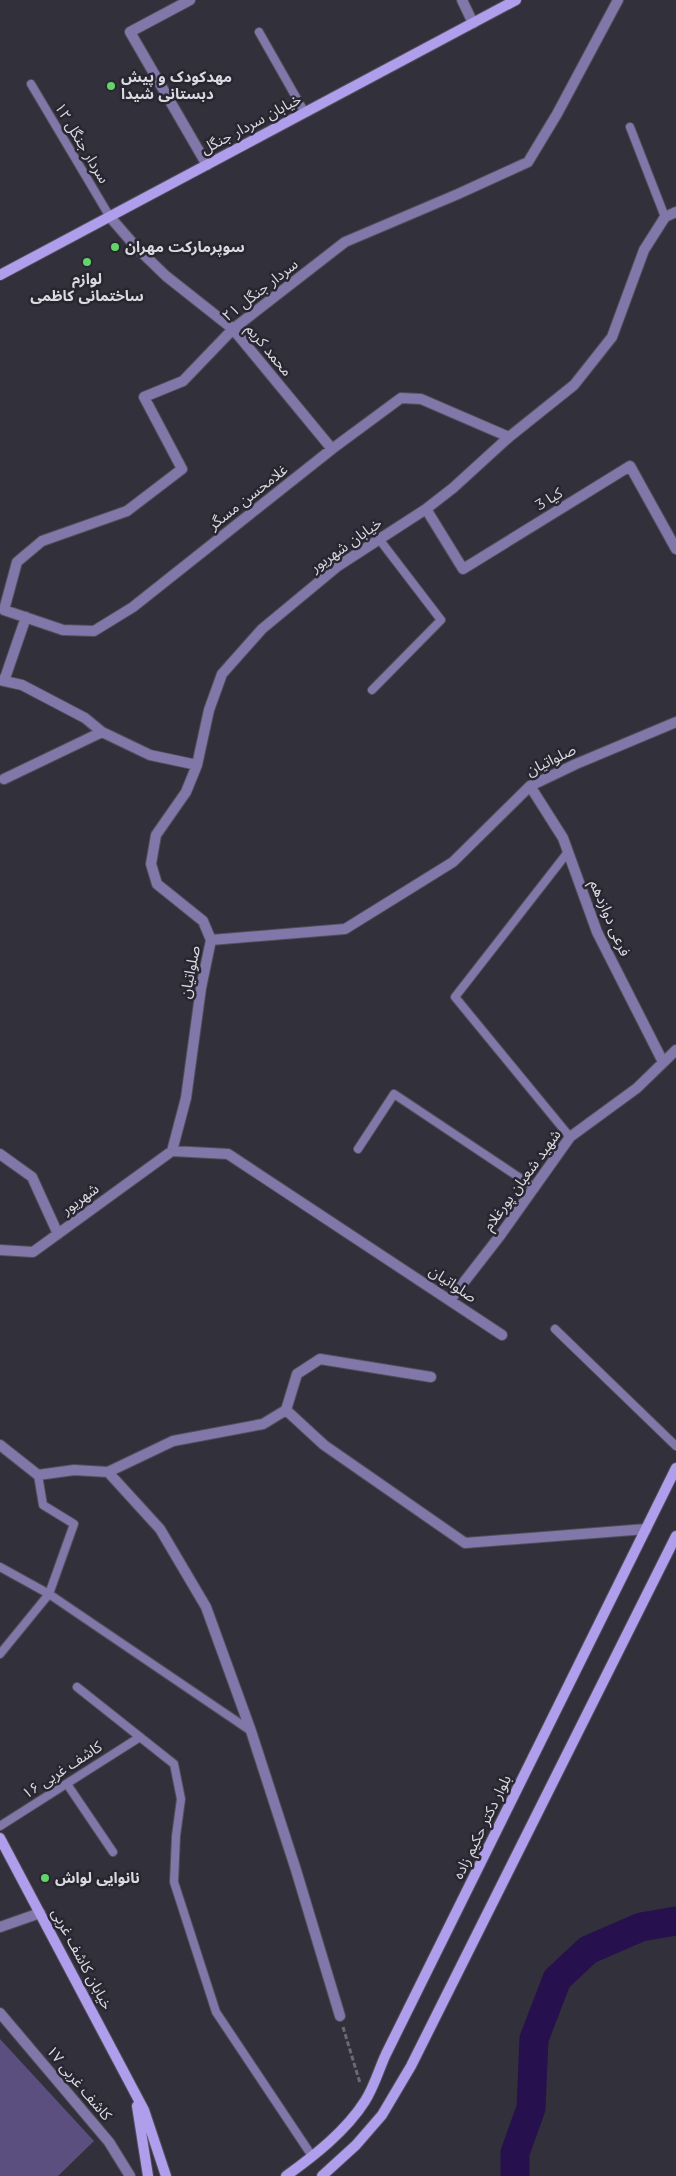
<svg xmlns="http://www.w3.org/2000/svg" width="676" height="2176" viewBox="0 0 676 2176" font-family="Montserrat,'Noto Sans Arabic',sans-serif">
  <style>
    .green { fill: #5a4f7f }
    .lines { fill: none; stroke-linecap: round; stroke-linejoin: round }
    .river { stroke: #26104d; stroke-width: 29 }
    .lane-casing { stroke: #504e59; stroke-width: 10 }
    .street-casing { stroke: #504e59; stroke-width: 12 }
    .secondary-casing { stroke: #504e59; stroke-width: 12 }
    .path { stroke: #6b6a73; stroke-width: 3; stroke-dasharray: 5 2.5; stroke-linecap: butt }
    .lane { stroke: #8177a8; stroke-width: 8 }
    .street { stroke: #8177a8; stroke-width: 10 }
    .secondary { stroke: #af9eec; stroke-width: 10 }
    .poi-dot { fill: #62d469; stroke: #282630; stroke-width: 2 }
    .labels { text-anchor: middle; stroke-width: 5; stroke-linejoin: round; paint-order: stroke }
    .poi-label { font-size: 15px; font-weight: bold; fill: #dad9e0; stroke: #282630; text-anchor: start }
    .street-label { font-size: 15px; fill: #dad9e0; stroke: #282630 }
  </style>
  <rect width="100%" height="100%" fill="#32303b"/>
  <!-- green -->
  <path class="green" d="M0,2039L94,2141L58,2176H0Z"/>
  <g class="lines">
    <!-- river -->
    <path class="river" d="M515,2176V2153L531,2108L534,2039L557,1979L588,1950L641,1927L676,1921"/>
    <!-- lane casing -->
    <g class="lane-casing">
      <path id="lane" d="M259,32L305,113
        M31,84L110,217
        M630,127L665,217
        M372,690L441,620L379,539
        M568,852L455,997L570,1137
        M358,1149L394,1094L535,1188
        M555,1329L676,1446
        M0,1567L49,1594L251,1731
        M0,1654L49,1594L74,1524L43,1505L38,1475
        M77,1687L174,1764L181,1799L176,1836L174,1882L216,2012L312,2156
        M67,1784L113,1852
        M0,1826L140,1737"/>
    </g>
    <!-- street casing -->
    <g class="street-casing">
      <path id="street" d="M190,0L130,32L207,165
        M462,0L473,23
        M110,217L136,247L166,276L233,329L332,449
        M509,437L421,399L401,398L332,449L133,607L94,631L63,630L4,610L17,562L42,541L127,511L182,469L144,397L183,381L233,329L345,242L458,194L528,162L557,114L618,0
        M426,509L463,569L630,466L676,549
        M0,680L22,685L85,718L102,732L150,755L197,765
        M4,681L26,617
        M4,779L102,732
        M530,786L563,838L597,932L663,1062
        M211,940L203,921L157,884L151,864L156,835L186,792L197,765L209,710L222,674L262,629L338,566L426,509L453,488L509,437L574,385L612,337L644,250L665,217L676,212
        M0,1154L32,1177L58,1234
        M0,1250L33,1252L172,1151
        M450,1300L499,1237L570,1137L637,1088L676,1050
        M502,1335L228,1154L172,1151L186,1098L201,988L211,940L345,929L453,862L530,786L576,764L676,722
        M286,1410L324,1445L465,1543L646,1529
        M0,1445L38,1475L74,1470L108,1472L173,1441L263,1424L286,1410L297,1374L320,1359L431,1377
        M108,1472L160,1529L206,1607L251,1731L296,1870L340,2016
        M0,1927L40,1913
        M0,2013L109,2142L130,2176"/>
    </g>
    <!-- secondary casing -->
    <g class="secondary-casing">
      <path id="secondary" d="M0,275L516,0
        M0,1838L144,2110L166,2176
        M137,2106L148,2176
        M286,2176C314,2156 346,2131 365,2101C374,2087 379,2069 386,2054L676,1468
        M322,2176L356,2145L382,2115L411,2066L676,1536"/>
    </g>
    <!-- path -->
    <path class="path" d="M343,2027L360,2083"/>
    <!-- lane -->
    <use href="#lane" class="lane"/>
    <!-- street -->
    <use href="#street" class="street"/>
    <!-- secondary -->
    <use href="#secondary" class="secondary"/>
  </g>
  <!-- markers -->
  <g class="poi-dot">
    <circle cx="111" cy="86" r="5"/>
    <circle cx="115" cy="247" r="5"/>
    <circle cx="87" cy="262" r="5"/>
    <circle cx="45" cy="1878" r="5"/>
  </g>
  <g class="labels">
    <!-- poi labels -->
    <g class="poi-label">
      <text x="121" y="82">مهدکودک و پیش<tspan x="121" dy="17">دبستانی شیدا</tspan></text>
      <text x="125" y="252">سوپرمارکت مهران</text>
      <text x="87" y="284" text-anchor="middle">لوازم<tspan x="87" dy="17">ساختمانی کاظمی</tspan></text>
      <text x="55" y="1883">نانوایی لواش</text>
    </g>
    <!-- street labels -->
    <g class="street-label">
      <text transform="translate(251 124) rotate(-28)" y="5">خیابان سردار جنگل</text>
      <text transform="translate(82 143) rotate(59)" y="5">سردار جنگل ۱۲</text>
      <text transform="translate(260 290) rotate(-38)" y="5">سردار جنگل ۲۱</text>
      <text transform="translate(269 350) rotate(50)" y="5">محمد کریم</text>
      <text transform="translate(248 497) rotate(-38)" y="5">غلامحسن مسگر</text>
      <text transform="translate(549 499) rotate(-32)" y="5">کیا 3</text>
      <text transform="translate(346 545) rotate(-35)" y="5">خیابان شهریور</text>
      <text transform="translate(551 760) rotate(-26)" y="5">صلواتیان</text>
      <text transform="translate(610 918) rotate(67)" y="5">فرعی دوازدهم</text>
      <text transform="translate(190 972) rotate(-79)" y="5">صلواتیان</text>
      <text transform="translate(522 1180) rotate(-54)" y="5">شهید شعبان پورغلام</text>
      <text transform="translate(80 1199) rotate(-36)" y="5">شهریور</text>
      <text transform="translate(453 1284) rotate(34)" y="5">صلواتیان</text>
      <text transform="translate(62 1770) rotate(-33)" y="5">کاشف غربی ۱۶</text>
      <text transform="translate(482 1827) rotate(-64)" y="5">بلوار دکتر حکیم زاده</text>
      <text transform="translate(82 1959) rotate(62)" y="5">خیابان کاشف غربی</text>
      <text transform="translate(79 2083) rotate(50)" y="5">کاشف غربی ۱۷</text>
    </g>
  </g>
</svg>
